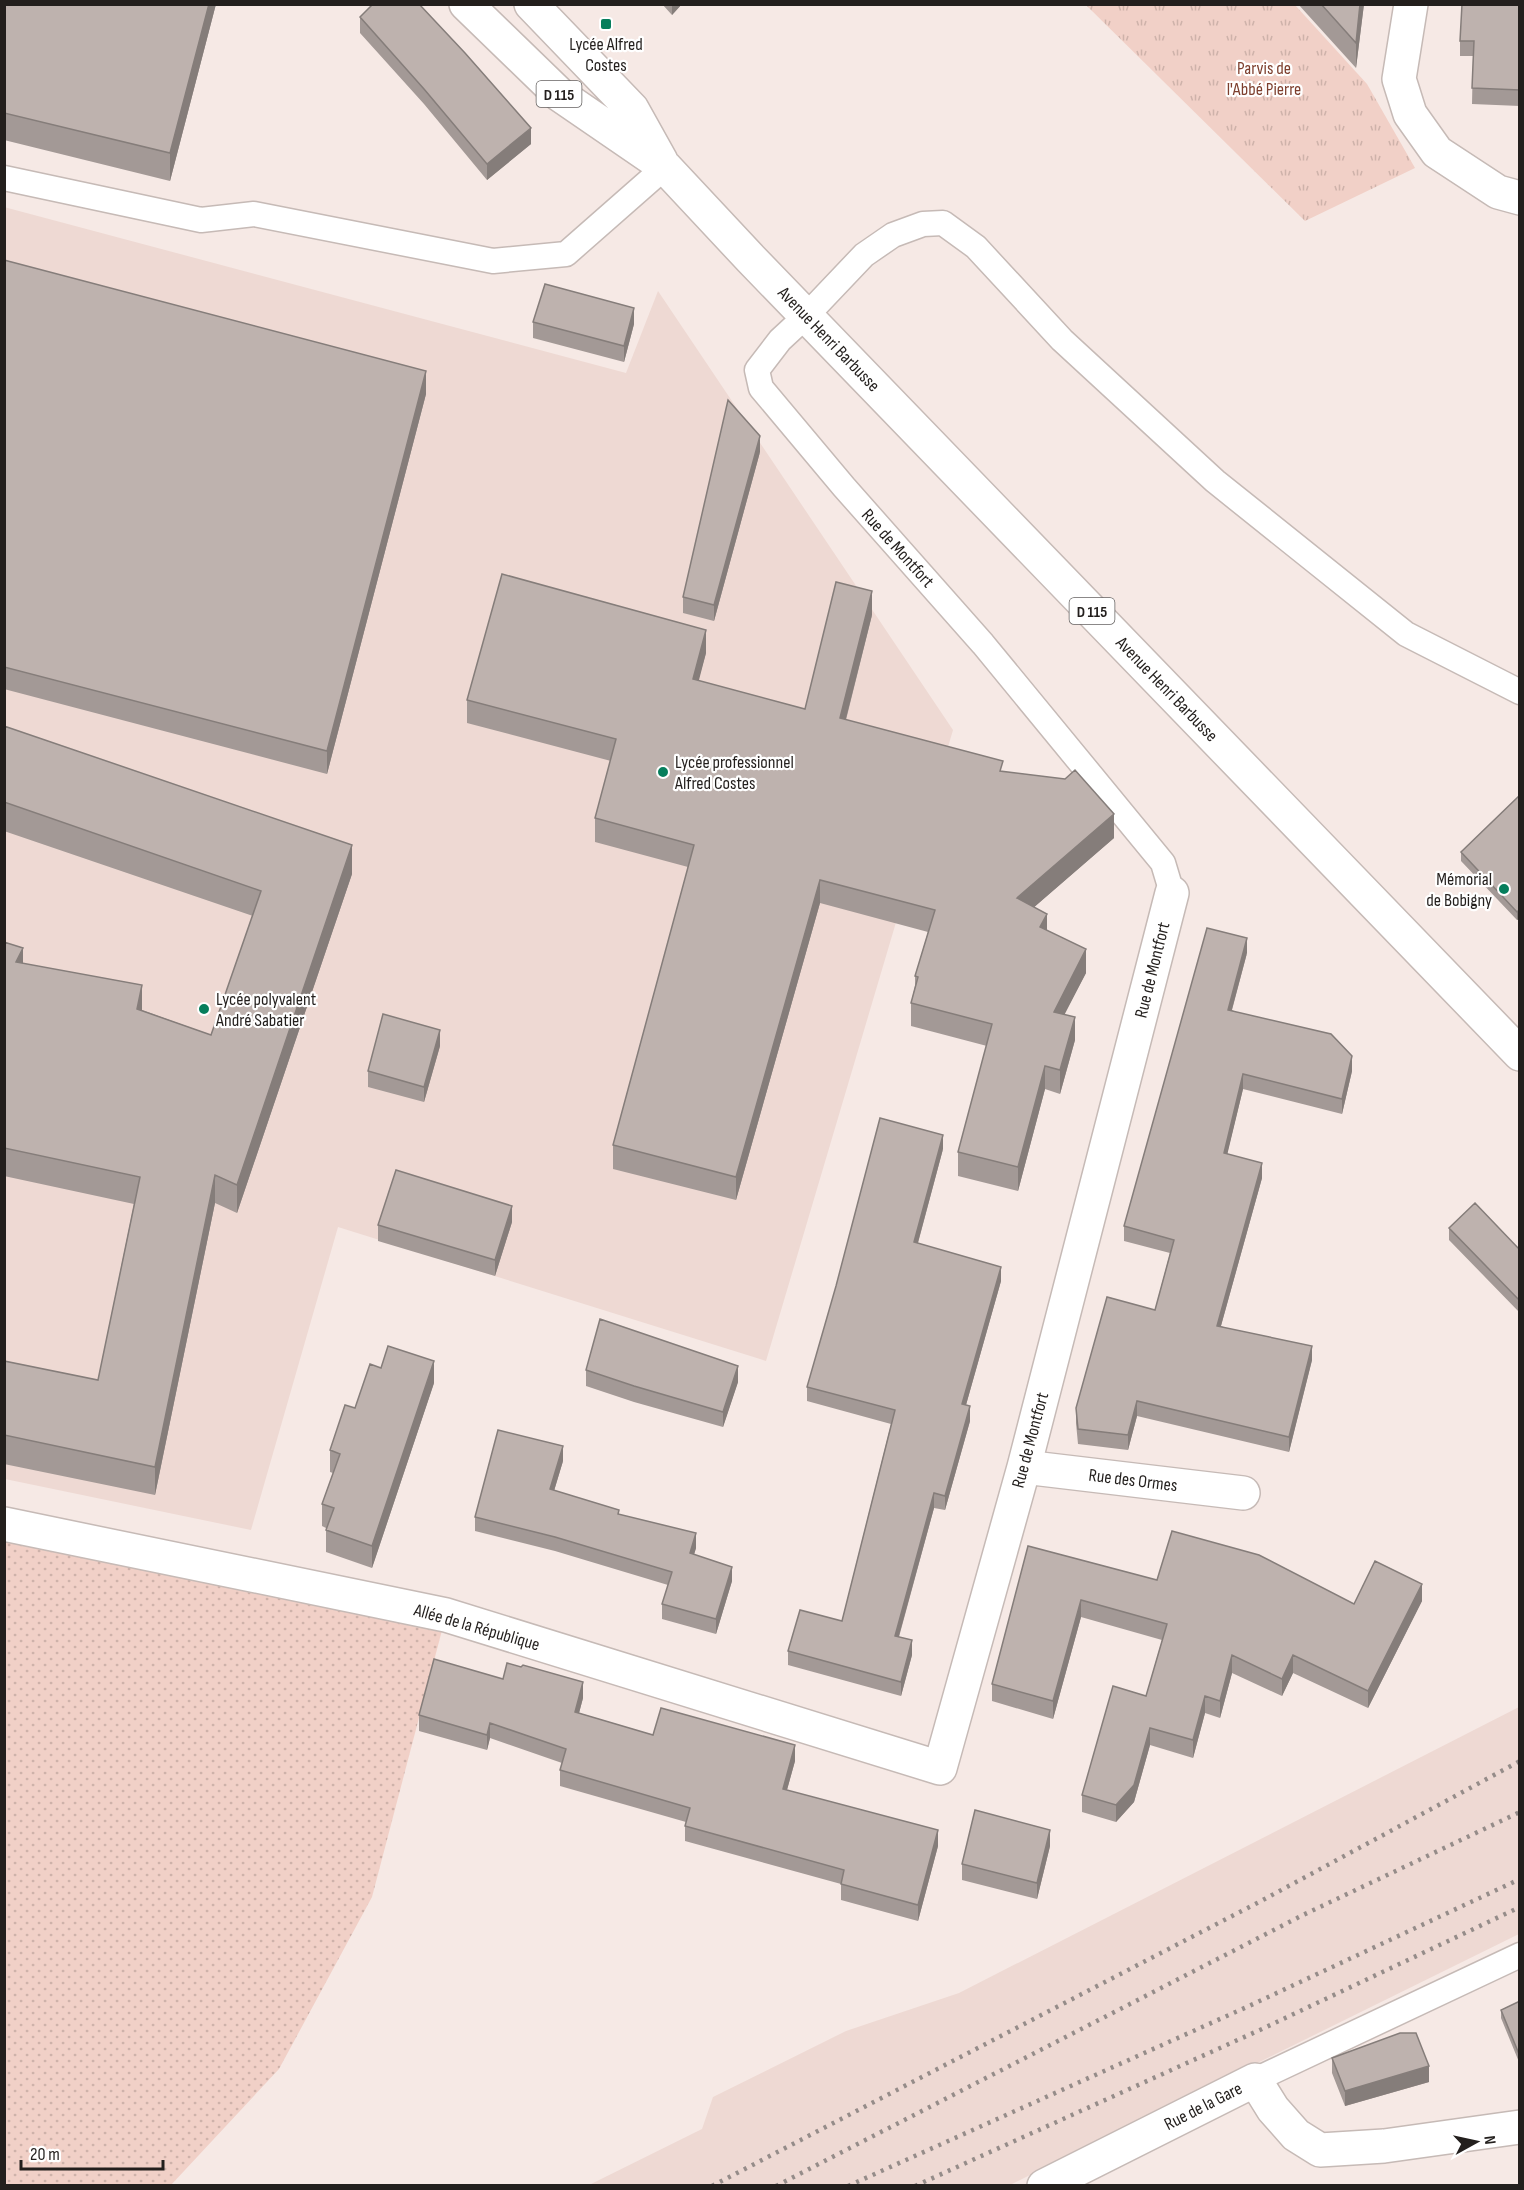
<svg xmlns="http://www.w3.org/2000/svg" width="1524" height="2190" viewBox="0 0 1524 2190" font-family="'Sofia Sans Condensed',sans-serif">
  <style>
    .built { fill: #eed9d3 }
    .grass { fill: url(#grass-dots) }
    .park { fill: url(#park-tufts) }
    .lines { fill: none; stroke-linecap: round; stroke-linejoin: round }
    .lane-casing { stroke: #c6bab6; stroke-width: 27 }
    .street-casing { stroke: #c6bab6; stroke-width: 36 }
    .primary-casing { stroke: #c6bab6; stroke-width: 36 }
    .lane { stroke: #fff; stroke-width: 24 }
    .street { stroke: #fff; stroke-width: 33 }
    .primary { stroke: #fff; stroke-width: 33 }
    .rail { stroke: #958c89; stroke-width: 4.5; stroke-dasharray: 3 6; stroke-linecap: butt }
    .wall { fill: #a39996 }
    .shaded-wall { fill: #857d7a }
    .building { fill: #beb2ae; stroke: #857d7a; stroke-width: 1.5 }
    .poi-dot { fill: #067e5c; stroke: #fff; stroke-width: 2 }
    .labels { text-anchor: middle; stroke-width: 4.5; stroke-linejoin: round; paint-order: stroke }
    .shield { fill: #fff; stroke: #656261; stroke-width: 1.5 }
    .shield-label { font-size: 16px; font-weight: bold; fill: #231f1d }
    .poi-label { font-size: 18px; fill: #231f1d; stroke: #fff; text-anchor: start }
    .park-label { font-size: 18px; fill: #7d3f2e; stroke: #fff }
    .street-label { font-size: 18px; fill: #231f1d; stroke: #fff }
  </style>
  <defs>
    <pattern id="grass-dots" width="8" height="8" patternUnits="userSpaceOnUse" patternTransform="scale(1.5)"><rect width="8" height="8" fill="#f1d0c7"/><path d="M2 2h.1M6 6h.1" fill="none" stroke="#ceb2aa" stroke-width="1.8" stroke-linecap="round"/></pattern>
    <pattern id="park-tufts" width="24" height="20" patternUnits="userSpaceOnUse" patternTransform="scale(1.5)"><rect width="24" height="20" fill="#f1d0c7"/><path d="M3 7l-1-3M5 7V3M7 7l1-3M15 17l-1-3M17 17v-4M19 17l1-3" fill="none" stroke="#ceb2aa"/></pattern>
  </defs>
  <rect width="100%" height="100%" fill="#f6e9e5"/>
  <!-- built -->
  <path class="built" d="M4,207L626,373L658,291L953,730L766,1361L338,1227L251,1530L5,1479Z
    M1519,1707V1934L1010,2185L587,2186L702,2129L713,2097L846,2031L959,1993Z"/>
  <!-- grass -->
  <path class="grass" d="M4,1532L446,1615L372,1897L279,2069L171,2185L5,2184Z"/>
  <!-- park -->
  <path class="park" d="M1086,5H1295L1367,84L1415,168L1305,221Z"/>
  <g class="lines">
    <!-- lane casing -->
    <g class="lane-casing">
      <path id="lane" d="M4,178L201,220L254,214L493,261L566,254L665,167
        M1172,893L1163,863L983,644L844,487L761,388L757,370L780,340L807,315L864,255L893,235L923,224L943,223L976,247L1062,340L1215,481L1406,634L1520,692
        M1255,2080L1520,1955"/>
    </g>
    <!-- street casing -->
    <g class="street-casing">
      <path id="street" d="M1411,4L1399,79L1410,114L1437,152L1498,192L1520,198
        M1024,1467L1243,1493
        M4,1524L446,1615L940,1768L1024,1467L1172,893
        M1044,2186L1255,2080L1273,2109L1296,2135L1320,2150L1384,2146L1520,2127"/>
    </g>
    <!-- primary casing -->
    <g class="primary-casing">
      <path id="primary" d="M466,4L560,95L665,167L751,259L1520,1054
        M531,4L632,109L661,161"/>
    </g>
    <!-- lane -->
    <use href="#lane" class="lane"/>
    <!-- street -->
    <use href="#street" class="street"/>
    <!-- primary -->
    <use href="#primary" class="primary"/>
    <!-- rail -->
    <path class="rail" d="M712,2186L1261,1901L1520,1761
      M776,2186L1303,1915L1520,1812
      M848,2186L1249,2006L1520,1879
      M915,2186L1262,2029L1520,1907"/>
  </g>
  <!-- wall -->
  <path class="wall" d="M4,4H216L170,181L4,140Z
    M662,4H682L672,15Z
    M1298,4H1364L1356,68Z
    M1520,4V106L1472,104L1473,56H1460V41Z
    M360,17L531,144L487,180L424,104L360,33Z
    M4,260L426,394L327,774L4,689Z
    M533,322L634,324L624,362L533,338Z
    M760,452L714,621L683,613V597Z
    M872,615L846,720L1003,772L1114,838L1034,907L1047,930L1086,973L1064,1014L1075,1040L1060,1094L1045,1089L1018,1191L958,1176V1152L987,1046L911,1026V1003L915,986V976L928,932L820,903L736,1200L613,1169V1145L688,867L595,842V818L611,761L467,723V700L706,653L698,681L805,709Z
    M4,726L352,874L237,1213L215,1203L155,1495L4,1464V1361L98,1380L134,1204L4,1176V942L23,963L142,1010L211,1035L253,916L4,831Z
    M1520,795V918L1517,920L1461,861V852Z
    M1247,953L1232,1010L1352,1071L1342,1114L1243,1089L1227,1154L1262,1178L1221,1326L1312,1360L1289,1452L1137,1416L1128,1450L1078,1444L1076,1423V1408L1155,1310L1170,1253L1124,1241V1226Z
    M440,1046L424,1102L368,1087V1071Z
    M943,1149L918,1243L1001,1281L966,1405L970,1421L945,1510L934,1508L899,1637L912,1655L901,1696L788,1665V1651L842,1621L891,1424L807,1401V1387Z
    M512,1222L495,1276L378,1241V1225Z
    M1449,1228L1520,1250V1313L1449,1240Z
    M586,1370L738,1382L723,1427L634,1402L586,1386Z
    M434,1383L372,1568L326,1552V1528L322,1526V1504L333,1473L330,1472V1450L355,1408Z
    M563,1461L554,1491L619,1514L696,1548L694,1554L732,1581L716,1634L662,1619V1604L668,1585L555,1551L475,1531V1517Z
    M1028,1546L1157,1580L1354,1604L1422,1601L1368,1708L1293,1673L1282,1696L1232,1673L1220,1718L1205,1713L1193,1758L1150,1745L1134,1802L1116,1822L1082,1812V1795L1146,1696L1162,1640L1081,1617L1053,1719L992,1701V1684Z
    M583,1698L579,1713L653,1735L795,1761L787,1790L938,1846L918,1921L841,1900V1884L685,1841V1826L686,1822L560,1786V1770L562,1763L490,1738L487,1750L419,1731V1715Z
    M1050,1846L1037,1899L962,1880V1864Z
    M1520,2001L1519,2062L1501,2018V2010Z
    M1332,2058L1429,2082L1345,2106L1332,2073Z"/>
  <!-- shaded-wall -->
  <path class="shaded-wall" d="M209,4H216L170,181V153Z
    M672,4H682L672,15Z
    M1360,4H1364L1356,68V43Z
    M531,128V144L487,180V164Z
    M634,308V324L624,362V346Z
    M426,371V394L327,774V751Z
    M760,436V452L714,621V605Z
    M872,591V615L840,742V718Z
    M706,630V653L693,703V679Z
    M1114,814V838L1017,922V898Z
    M352,845V874L237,1213V1185Z
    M820,880V903L736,1200V1177Z
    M1520,909V918L1517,920V912Z
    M1047,914V937L1040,927Z
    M1247,938V953L1228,1024V1010Z
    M23,948V976L16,962Z
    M1086,949V973L1054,1035V1012Z
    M142,985V1014L137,1009Z
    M1075,1017V1040L1060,1094V1070Z
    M440,1030V1046L424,1102V1087Z
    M1352,1056V1071L1342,1114V1099Z
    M1045,1066V1089L1018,1191V1167Z
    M1243,1074V1089L1224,1168V1153Z
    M943,1135V1149L914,1257V1242Z
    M1262,1163V1178L1217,1340V1326Z
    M215,1175V1203L155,1495V1467Z
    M512,1206V1222L495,1276V1260Z
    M1001,1267V1281L962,1419V1404Z
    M1312,1346V1360L1289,1452V1437Z
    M434,1361V1383L372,1568V1546Z
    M738,1366V1382L723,1427V1412Z
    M1137,1401V1416L1128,1450V1435Z
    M970,1406V1421L945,1510V1496Z
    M563,1446V1461L550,1504V1489Z
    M934,1493V1508L895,1650V1636Z
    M696,1533V1548L690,1568V1553Z
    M732,1567V1581L716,1634V1619Z
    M1422,1584V1601L1368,1708V1691Z
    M1081,1600V1617L1053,1719V1701Z
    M912,1640V1655L901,1696V1682Z
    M1232,1655V1673L1220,1718V1701Z
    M1293,1655V1673L1282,1696V1679Z
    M583,1682V1698L575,1728V1712Z
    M1205,1696V1713L1193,1758V1740Z
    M490,1723V1738L487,1750V1735Z
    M1150,1728V1745L1134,1802L1116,1822V1805Z
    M795,1745V1761L783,1804V1789Z
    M938,1830V1846L918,1921V1905Z
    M1050,1830V1846L1037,1899V1883Z
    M1429,2066V2082L1345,2106V2091Z"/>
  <!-- building -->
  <path class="building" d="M4,4H209L170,153L4,113Z
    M373,4H419L465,53L531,128L487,164L424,89L360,17Z
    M1321,4H1360L1356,43Z
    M1462,4H1520V90L1472,88L1474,41H1460Z
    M4,260L426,371L327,751L4,667Z
    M545,284L634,308L624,346L533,322Z
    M728,400L760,436L714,605L683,597Z
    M502,574L706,630L693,679L805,709L836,582L872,591L840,718L1003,761L1000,771L1065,779L1075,770L1114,814L1017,898L1047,914L1040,927L1086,949L1054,1012L1075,1017L1060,1070L1045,1066L1018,1167L958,1152L992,1024L911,1003L918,977L915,976L935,910L820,880L736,1177L613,1145L694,845L595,818L616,739L467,700Z
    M4,726L352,845L237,1185L215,1175L155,1467L4,1435V1361L98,1380L140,1177L4,1148V942L23,948L16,962L142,985L137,1009L211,1035L261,891L4,802Z
    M1520,795V909L1517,912L1461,852Z
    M1207,928L1247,938L1228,1010L1331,1034L1352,1056L1342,1099L1243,1074L1224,1153L1262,1163L1217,1326L1312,1346L1289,1437L1137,1401L1128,1435L1078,1429L1076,1408L1107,1297L1155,1310L1174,1240L1124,1226Z
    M383,1014L440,1030L424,1087L368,1071Z
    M880,1118L943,1135L914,1242L1001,1267L962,1404L970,1406L945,1496L934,1493L895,1636L912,1640L901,1682L788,1651L800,1610L842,1621L895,1410L807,1387L836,1286Z
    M396,1170L512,1206L495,1260L378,1225Z
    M1475,1203L1520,1250V1301L1449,1228Z
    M600,1319L738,1366L723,1412L634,1386L586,1370Z
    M388,1346L434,1361L372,1546L326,1530L334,1508L322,1504L340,1454L330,1450L345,1405L355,1408L370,1364L381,1368Z
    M498,1430L563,1446L550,1489L619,1510L618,1514L696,1533L690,1553L732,1567L716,1619L662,1604L672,1572L555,1537L475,1517Z
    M1172,1531L1259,1555L1354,1604L1375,1561L1422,1584L1368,1691L1293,1655L1282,1679L1232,1655L1220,1701L1205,1696L1193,1740L1150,1728L1134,1785L1116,1805L1082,1795L1113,1686L1146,1696L1167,1624L1081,1600L1053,1701L992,1684L1028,1546L1157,1580Z
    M434,1659L503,1679L507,1663L521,1667L523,1665L583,1682L575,1712L653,1735L661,1708L795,1745L783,1789L938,1830L918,1905L841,1884L844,1870L685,1826L690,1808L560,1770L566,1749L490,1723L487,1735L419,1715Z
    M975,1810L1050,1830L1037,1883L962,1864Z
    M1520,2001V2054H1519L1501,2010Z
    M1400,2033H1416L1429,2066L1345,2091L1332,2058Z"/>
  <!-- markers -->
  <g class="poi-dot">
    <rect x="600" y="18" width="12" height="12" rx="3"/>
    <circle cx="663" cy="772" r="6"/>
    <circle cx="1504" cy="889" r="6"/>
    <circle cx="204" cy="1009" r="6"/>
  </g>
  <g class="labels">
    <!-- shield labels -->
    <g class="shield">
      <rect x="536.5" y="81" width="45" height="26" rx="4.5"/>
      <rect x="1069.5" y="598" width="45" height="26" rx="4.5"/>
    </g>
    <g class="shield-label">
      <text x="559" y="100">D 115</text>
      <text x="1092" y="617">D 115</text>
    </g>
    <!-- poi labels -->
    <g class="poi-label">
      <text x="606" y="50" text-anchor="middle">Lycée Alfred<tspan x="606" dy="21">Costes</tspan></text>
      <text x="675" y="768">Lycée professionnel<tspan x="675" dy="21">Alfred Costes</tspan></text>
      <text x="1492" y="885" text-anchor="end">Mémorial<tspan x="1492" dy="21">de Bobigny</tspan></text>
      <text x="216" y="1005">Lycée polyvalent<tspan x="216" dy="21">André Sabatier</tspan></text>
    </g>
    <!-- park labels -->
    <g class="park-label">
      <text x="1264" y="74">Parvis de<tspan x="1264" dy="21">l'Abbé Pierre</tspan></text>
    </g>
    <!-- street labels -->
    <g class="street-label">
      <text transform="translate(829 339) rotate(46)" y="6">Avenue Henri Barbusse</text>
      <text transform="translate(898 548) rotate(48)" y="6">Rue de Montfort</text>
      <text transform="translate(1167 689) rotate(46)" y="6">Avenue Henri Barbusse</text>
      <text transform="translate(1152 970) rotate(-76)" y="6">Rue de Montfort</text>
      <text transform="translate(1030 1440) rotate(-75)" y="6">Rue de Montfort</text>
      <text transform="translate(1133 1480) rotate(7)" y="6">Rue des Ormes</text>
      <text transform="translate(477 1627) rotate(16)" y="6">Allée de la République</text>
      <text transform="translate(1203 2106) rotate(-27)" y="6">Rue de la Gare</text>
    </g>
  </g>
  <!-- border -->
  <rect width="1524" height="2190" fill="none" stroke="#231f1d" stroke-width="12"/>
  <!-- north arrow -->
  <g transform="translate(1476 2142) rotate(82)" stroke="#ffffff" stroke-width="4.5" paint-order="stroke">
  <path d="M0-4.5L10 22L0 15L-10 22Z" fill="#231f1d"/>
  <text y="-9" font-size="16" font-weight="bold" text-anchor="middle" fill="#231f1d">N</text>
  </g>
  <!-- scale -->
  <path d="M21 2160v9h142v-9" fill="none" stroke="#231f1d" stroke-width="3"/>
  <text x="30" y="2160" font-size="18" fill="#231f1d" stroke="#ffffff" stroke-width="4.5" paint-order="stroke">20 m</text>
</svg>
